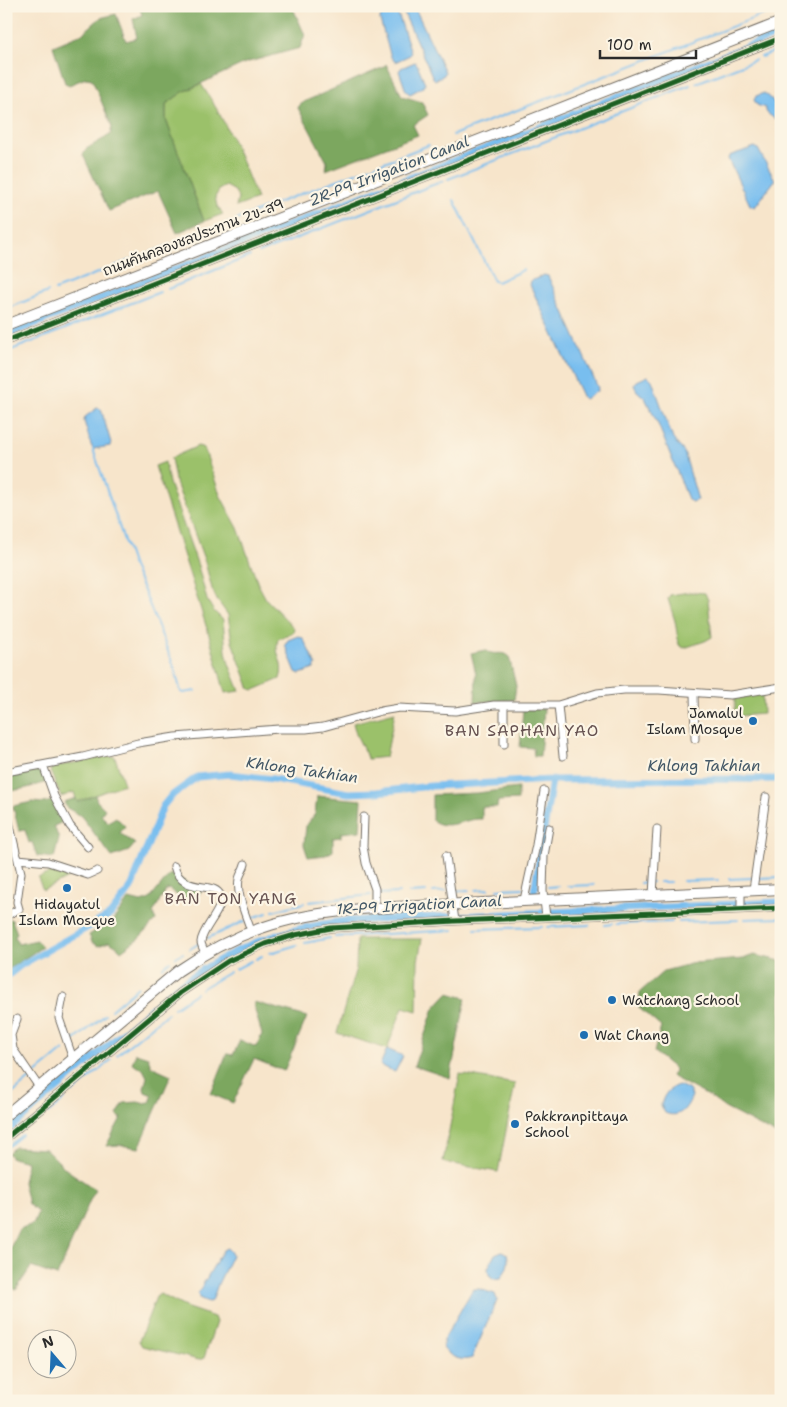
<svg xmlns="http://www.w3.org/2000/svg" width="787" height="1407" viewBox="0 0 787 1407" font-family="'Shantell Sans','Playpen Sans Thai',sans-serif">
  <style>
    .green { fill: #9bc16b; stroke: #63764b }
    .forest { fill: #7ca75f; stroke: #546945 }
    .water { fill: #78beef; stroke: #52748d }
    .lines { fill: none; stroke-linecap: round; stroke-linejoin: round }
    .stream { stroke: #78beef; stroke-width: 2 }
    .canal { stroke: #78beef; stroke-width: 7 }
    .street-casing { stroke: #726c63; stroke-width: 9 }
    .secondary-casing { stroke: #726c63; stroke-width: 12 }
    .street { stroke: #fff; stroke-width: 7 }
    .secondary { stroke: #fff; stroke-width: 10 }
    .cycleway-casing { stroke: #fcf5e5; stroke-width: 8 }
    .cycleway { stroke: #1b5e20; stroke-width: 5 }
    .poi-dot { fill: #1f6fb2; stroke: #fcf5e5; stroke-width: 2 }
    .labels { text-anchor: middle; stroke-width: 4.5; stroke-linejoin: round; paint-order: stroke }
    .street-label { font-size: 14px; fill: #2b2b2b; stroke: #fcf5e5 }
    .poi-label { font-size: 14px; fill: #2b2b2b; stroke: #fcf5e5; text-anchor: start }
    .water-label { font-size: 15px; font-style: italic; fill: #425766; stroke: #fcf5e5 }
    .quarter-label { font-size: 16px; letter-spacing: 1px; fill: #665251; stroke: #fcf5e5 }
  </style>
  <rect width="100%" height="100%" fill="#fcf5e5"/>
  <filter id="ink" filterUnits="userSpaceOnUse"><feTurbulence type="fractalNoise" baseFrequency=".02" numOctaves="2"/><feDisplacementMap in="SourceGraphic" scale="10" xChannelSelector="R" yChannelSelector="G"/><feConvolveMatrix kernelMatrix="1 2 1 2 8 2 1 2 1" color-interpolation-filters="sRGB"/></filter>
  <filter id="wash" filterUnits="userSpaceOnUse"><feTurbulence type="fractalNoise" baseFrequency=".0096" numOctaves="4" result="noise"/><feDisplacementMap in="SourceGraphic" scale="20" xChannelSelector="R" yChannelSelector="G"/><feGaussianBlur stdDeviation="1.12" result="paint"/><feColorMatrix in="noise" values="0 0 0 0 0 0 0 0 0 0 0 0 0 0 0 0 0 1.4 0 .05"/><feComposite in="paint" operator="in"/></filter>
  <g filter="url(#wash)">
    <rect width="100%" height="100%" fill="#f7e5cb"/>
    <!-- green -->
    <path class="green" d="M201,84C226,120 241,158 257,199L236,207L238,198L235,191L226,186L220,189L215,197L217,206L223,214L204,221L166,120V104L183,92Z
      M198,446L204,448L220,495L238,528L258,584L266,599L294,628L293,632L278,639C273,655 286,662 280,679L254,690L250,689L232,642L228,615L217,600L212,589L205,562L175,480L171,458Z
      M165,462L169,483L198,566L207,600L213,610L223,620L226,651L229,664L240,691L225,693L209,635L155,466Z
      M690,592L705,593L708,600L712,637L705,641L684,648L679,645L675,621L668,599L670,595Z
      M762,691L763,714L737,716L735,714V697Z
      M395,712L386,757L368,759L356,734L353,723Z
      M110,756L115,757L124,784L77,802L74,792L61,797L50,771L53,767Z
      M61,868L65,870L68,878L43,890L38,878Z
      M357,939H422L418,961L417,1011L403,1007L387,1049L337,1033L356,968Z
      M460,1074L515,1084L498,1172L443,1162Z
      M160,1294L185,1307L214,1317L216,1322L204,1358L199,1360L142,1346L139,1341L156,1297Z"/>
    <!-- forest -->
    <path class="forest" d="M139,6H292L305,35L300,48L245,63L183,92L166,104V120L204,221L177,233L158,191L109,211L83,155L86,149L110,135L112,127L92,79L86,78L69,85L65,83L53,46L82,34L100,18L116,14L126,41L137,38L133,19L142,15Z
      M386,64L402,96L422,102L428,115L413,125L418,135L326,170L327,162L298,108L301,103L384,67Z
      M485,650C495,657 500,650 509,656L516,686L514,700L475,702L476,674L471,653Z
      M523,709H544L540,756H534L533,748L520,747Z
      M43,769L47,782L27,788L6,792V777Z
      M518,788V800L498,801L497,807H482V819C464,818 447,832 432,820V795L477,793Z
      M95,795L97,801L105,809L101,815L108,822L116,817L125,826L120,833L135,844L129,851L112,857L81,816L67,808L64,802L76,798L77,802Z
      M317,796L362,800L360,831L341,833V837L333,838V851L326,855L308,857L304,845L306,826L315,814Z
      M55,800L65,821L54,826L59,839L54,858L37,856L32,842L29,843L25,830L19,831L13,806L32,802L44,803Z
      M170,874L202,890L194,901L189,898L186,902L169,889L166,890L153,913L156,920L139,938L121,951L116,946L109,942L98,946L92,942L89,935L113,920L129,899L141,902L150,899Z
      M6,917L12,920L17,933L15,937L18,944L37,940L42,947L6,971Z
      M754,955L781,961V1067L779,1070L781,1075V1137L725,1108L710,1097L671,1076L675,1069L654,1052L661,1027L639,1008L640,992L664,971L694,963L743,959Z
      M448,993L466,998L450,1078L414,1066L434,1008Z
      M254,1002L307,1017L284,1071L254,1059L233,1103L211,1094L227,1054L233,1055L240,1040L256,1047L262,1034L254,1007Z
      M136,1053L148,1057L151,1066L171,1075L139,1148L120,1145L106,1146L121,1118L117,1115L124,1103L138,1102L146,1104L151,1101L152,1095L145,1092L144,1088L147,1077L143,1069L132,1063Z
      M14,1147L46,1149L67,1170L96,1190L91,1198L57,1276L31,1267L16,1290L6,1285L9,1273L6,1272V1257L19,1229L33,1224L38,1212L28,1204L23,1182L27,1162L12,1158L8,1153Z"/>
    <!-- water -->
    <path class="water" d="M403,6H414L445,72L444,75L435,80L433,78L402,9Z
      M394,9L397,11L411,52L410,55L395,62L391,57L380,20L381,15Z
      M415,62L417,64L425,83L423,87L410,94L406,91L399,71L401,68Z
      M764,93C773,98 779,109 779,119H775L767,113L765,108L757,105L754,100L756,96Z
      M755,147L758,149L775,180L755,207L750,205L728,159L729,156Z
      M544,275L548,276L598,388L597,391L585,399L583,398L530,285L531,281Z
      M648,376L652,380L673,439L684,452L698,500L691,502L688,499L658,424L645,398L637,391L634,385L637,381Z
      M97,408L101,409L111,443L110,446L93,449L91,445L84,421L85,417Z
      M298,636L303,638L316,665L314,669L300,674L296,672L285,645L288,640Z
      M387,1049L403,1056L395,1072L380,1065Z
      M679,1085L689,1090L692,1096C687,1108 680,1119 665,1113L661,1105C663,1096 669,1087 679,1085Z
      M227,1248L230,1251L232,1255L218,1284L212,1301L208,1302L199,1298L198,1293L223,1250Z
      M502,1251L507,1254C510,1264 506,1270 501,1278L494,1279L489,1275L488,1268L495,1254Z
      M473,1289H479L495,1294L497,1300L472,1358C461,1362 450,1357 443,1348L444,1339Z"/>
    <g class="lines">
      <!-- stream -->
      <path class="stream" d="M761,57L781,49
        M696,83L755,60
        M453,135L780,8
        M448,179L690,85
        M454,200L494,281L497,282L523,270
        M277,203L429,145
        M236,220L270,206
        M180,241L228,223
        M259,253L443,181
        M113,267L173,244
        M168,289L250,256
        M55,290L105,270
        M6,309L48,292
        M6,352L160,292
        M93,449L133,567L144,591L173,664L181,692L183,693L196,691
        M759,878L781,877
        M729,879L752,878
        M683,881L718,880
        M659,882H670
        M640,883L652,882
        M567,886L594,885
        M532,887H540
        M548,887L559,886
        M498,889L523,888
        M476,890L489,889
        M454,891L469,890
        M433,892L446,891
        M409,893L426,892
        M379,894L399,893
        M309,902L371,895
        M273,911L304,903
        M249,919L267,913
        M745,919L781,918
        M679,922L738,920
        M616,924L672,922
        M605,925L612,924
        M548,927L589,925
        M475,929L542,927
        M335,937L454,930
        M208,938L245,921
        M305,943L330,938
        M190,949L198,944
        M270,953L297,945
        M176,957L183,953
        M256,959L262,956
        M163,967L170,961
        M236,969L251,961
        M201,989L230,972
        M174,1008L196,993
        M111,1010L138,987
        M70,1044L105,1015
        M117,1055L168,1013
        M35,1074L64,1050
        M73,1092L111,1060
        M6,1099L30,1079
        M49,1113L65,1099
        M6,1148L22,1135"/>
      <!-- canal -->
      <path class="canal" d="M6,335L781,33
        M534,892L552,780
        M6,977L21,965L110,915L131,888L163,806L171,796L197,777L230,774L273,779L348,793L377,792L431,786L552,780L781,779
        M6,1132L179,985C234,948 277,929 344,921L781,902"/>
    </g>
  </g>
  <g filter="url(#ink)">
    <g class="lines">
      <!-- street casing -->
      <g class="street-casing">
        <path id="street" d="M6,341L781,38
          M694,693L695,739
          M504,705V744
          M558,705L563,756
          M43,765L54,796L70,826L88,847
          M6,772L83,757L138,743L175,737L279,729H306L323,727L381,711L399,708L455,711L494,705H558L597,693L624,690H659L730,695L781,687
          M6,809L21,873L17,902L19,909L6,916
          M364,817L363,846L366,863L375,889V908
          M446,856L455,921
          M18,859L48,862L88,875L97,871
          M245,864C244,869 240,874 239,879C236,895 246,915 251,931
          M174,866C181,895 215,881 220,895C225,909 202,928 201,942C201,945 204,950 205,953
          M753,890L766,797
          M653,895L657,829
          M524,900L536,845L544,791
          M741,909V891
          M546,917L543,891L544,856L549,828
          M63,997L59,1018L73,1059
          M17,1019L11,1035L13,1049L39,1087
          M6,1138L180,993L228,961L265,944L295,935L331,928L455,921L781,908"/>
      </g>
      <!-- secondary casing -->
      <g class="secondary-casing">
        <path id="secondary" d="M6,325L781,22
          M6,1115L178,971C243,926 298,913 375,908L781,889"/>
      </g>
      <!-- street -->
      <use href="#street" class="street"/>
      <!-- secondary -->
      <use href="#secondary" class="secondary"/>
      <!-- cycleway casing -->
      <g class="cycleway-casing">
        <path id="cycleway" d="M6,341L781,38
          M6,1138L180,993L228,961L265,944L295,935L331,928L455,921L781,908"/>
      </g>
      <!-- cycleway -->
      <use href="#cycleway" class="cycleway"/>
    </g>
  </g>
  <!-- markers -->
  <g class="poi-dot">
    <circle cx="753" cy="721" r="5"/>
    <circle cx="67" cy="888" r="5"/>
    <circle cx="612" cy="1000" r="5"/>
    <circle cx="584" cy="1035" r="5"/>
    <circle cx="515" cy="1124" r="5"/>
  </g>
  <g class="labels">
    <!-- street labels -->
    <g class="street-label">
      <text transform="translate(193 237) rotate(-21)" y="5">ถนนคันคลองชลประทาน 2ข-ส9</text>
    </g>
    <!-- poi labels -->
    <g class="poi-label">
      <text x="743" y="718" text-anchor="end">Jamalul<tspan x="743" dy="16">Islam Mosque</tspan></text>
      <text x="67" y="909" text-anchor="middle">Hidayatul<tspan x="67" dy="16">Islam Mosque</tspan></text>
      <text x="622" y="1005">Watchang School</text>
      <text x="594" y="1040">Wat Chang</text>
      <text x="525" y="1121">Pakkranpittaya<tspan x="525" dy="16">School</tspan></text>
    </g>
    <!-- water labels -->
    <g class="water-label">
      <text transform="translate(389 171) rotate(-21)" y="5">2R-P9 Irrigation Canal</text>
      <text x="704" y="771">Khlong Takhian</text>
      <text transform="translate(302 770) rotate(8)" y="5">Khlong Takhian</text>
      <text transform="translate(419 905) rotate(-3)" y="5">1R-P9 Irrigation Canal</text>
    </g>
    <!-- quarter labels -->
    <g class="quarter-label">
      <text x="522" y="736">BAN SAPHAN YAO</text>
      <text x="231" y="904">BAN TON YANG</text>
    </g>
  </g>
  <!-- margin -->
  <rect width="787" height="1407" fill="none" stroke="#fcf5e5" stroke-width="25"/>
  <!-- north arrow -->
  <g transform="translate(52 1354) rotate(341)"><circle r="24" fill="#fcf5e5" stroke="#a8a49b"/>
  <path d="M0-4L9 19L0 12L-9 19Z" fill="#1f6fb2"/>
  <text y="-8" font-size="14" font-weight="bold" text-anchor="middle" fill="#2b2b2b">N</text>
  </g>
  <!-- scale -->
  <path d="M600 50v8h96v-8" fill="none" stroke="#2b2b2b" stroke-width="2.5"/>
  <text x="607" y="50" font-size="15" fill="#2b2b2b" stroke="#fcf5e5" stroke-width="4" paint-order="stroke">100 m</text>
</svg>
